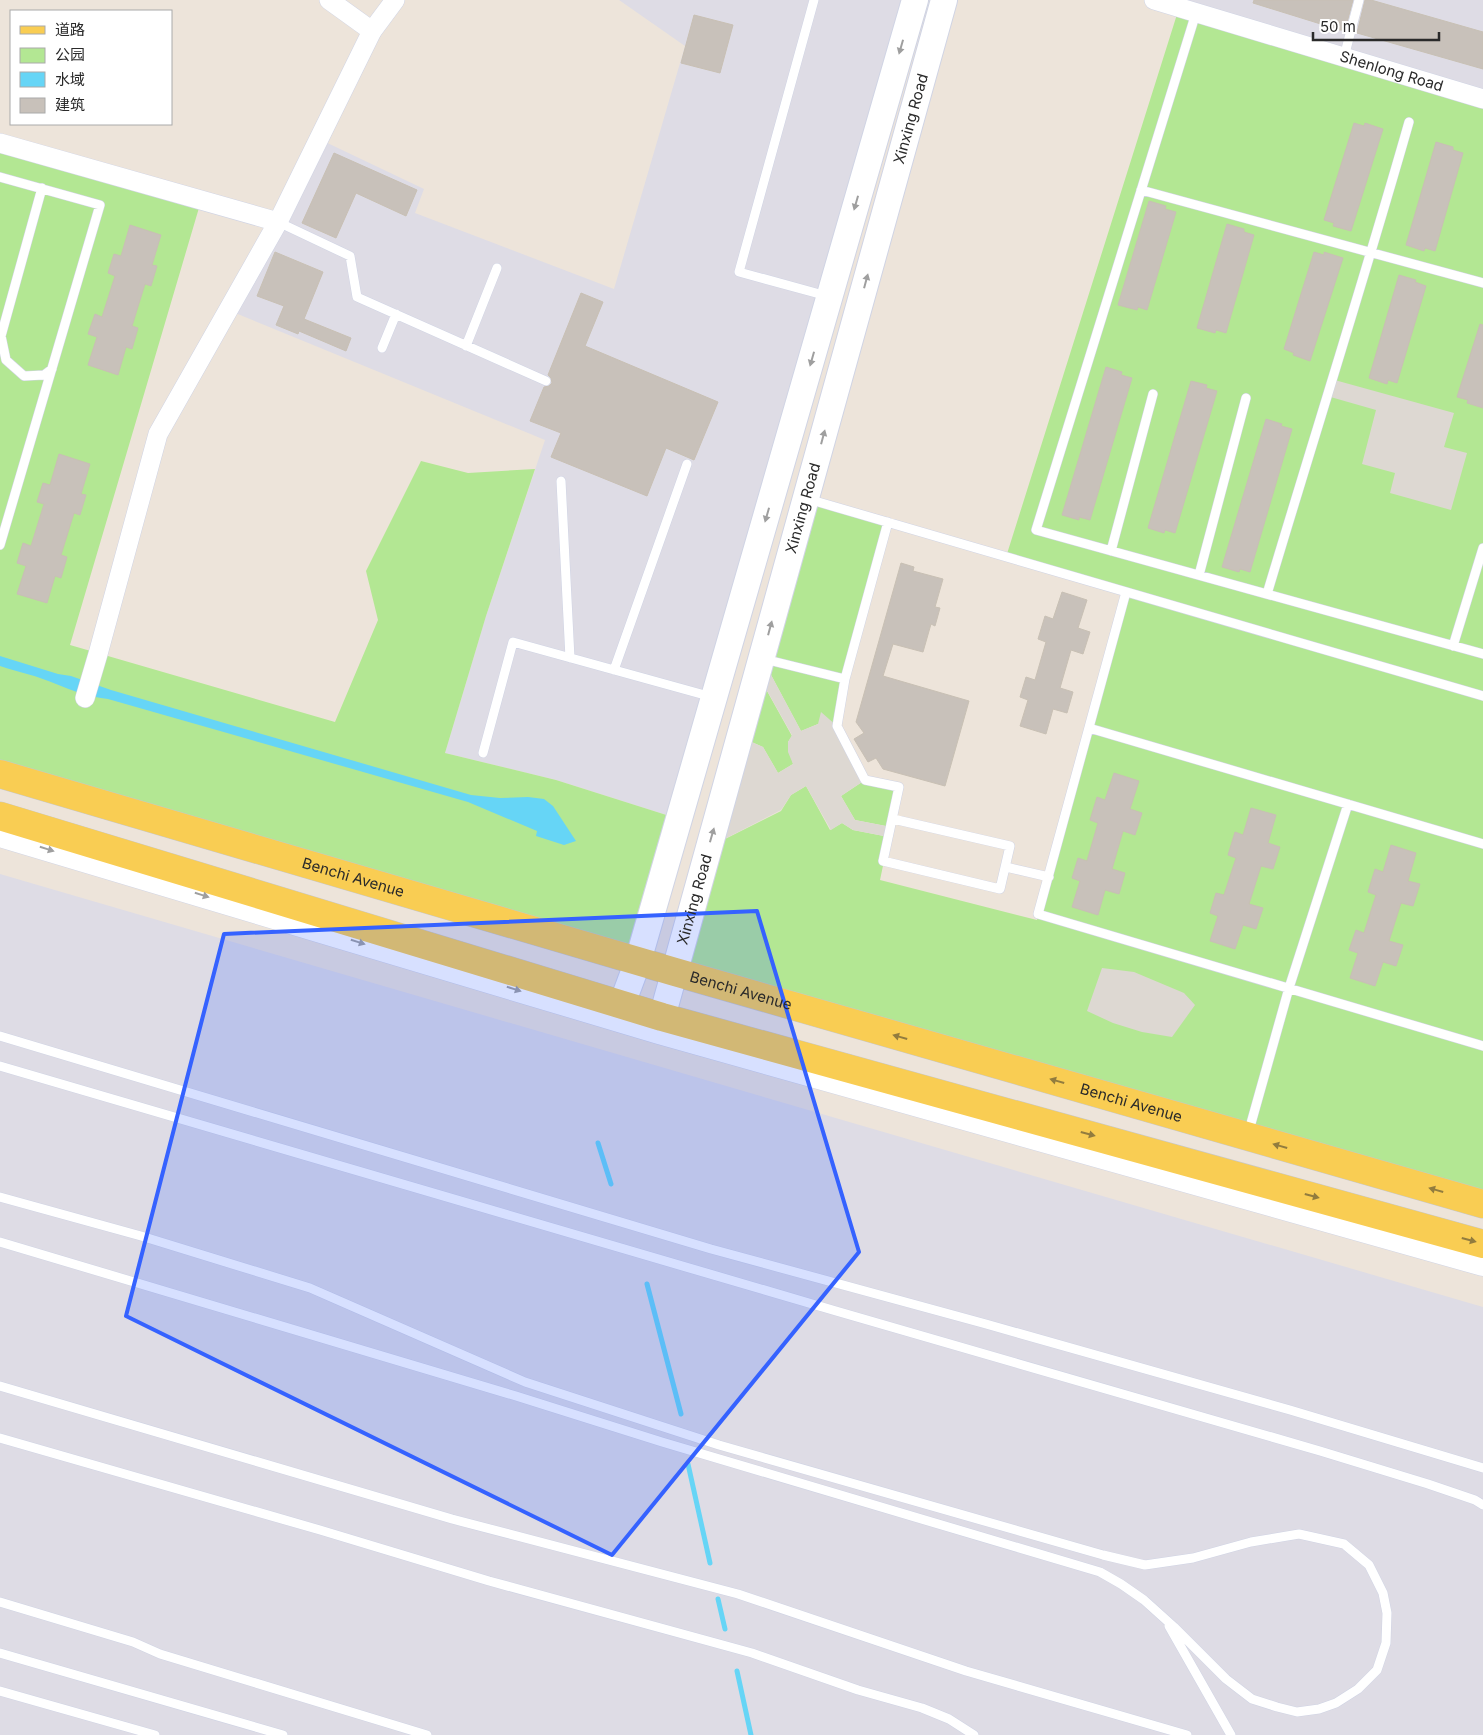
<svg xmlns="http://www.w3.org/2000/svg" width="1483" height="1735" viewBox="0 0 1483 1735" font-family="Inter,'Noto Sans SC',sans-serif">
  <style>
    .industrial { fill: #dedce5 }
    .green { fill: #b3e793 }
    .plaza { fill: #ddd8d2 }
    .water { fill: #66d5f6 }
    .lines { fill: none; stroke-linecap: round; stroke-linejoin: round }
    .stream { stroke: #66d5f6; stroke-width: 5 }
    .building { fill: #c8c1ba; stroke: #c8c0b4 }
    .service-casing { stroke: #d0d4e4; stroke-width: 10 }
    .minor-casing { stroke: #d0d4e4; stroke-width: 20 }
    .tertiary-casing { stroke: #d0d4e4; stroke-width: 25 }
    .secondary-casing { stroke: #d0d4e4; stroke-width: 28 }
    .primary-casing { stroke: #c8c8c8; stroke-width: 29 }
    .service { stroke: #fff; stroke-width: 9 }
    .minor { stroke: #fff; stroke-width: 19 }
    .tertiary { stroke: #fff; stroke-width: 24 }
    .secondary { stroke: #fff; stroke-width: 26 }
    .primary { stroke: #f9cd53; stroke-width: 28 }
    .oneway { fill: #9f9f9f }
    .oneway2 { fill: #927c3e }
    .marked { fill: #3562ff; fill-opacity: 0.2; stroke: #3562ff; stroke-width: 4; stroke-linejoin: round }
    .labels { text-anchor: middle; stroke-width: 4.5; stroke-linejoin: round; paint-order: stroke }
    .street-label { font-size: 15px; fill: #2a2a2a; stroke: #fff }
  </style>
  <rect width="100%" height="100%" fill="#ede4da"/>
  <!-- industrial -->
  <path class="industrial" d="M619,0H915L679,819L556,780L445,753L486,616L545,440L228,310L319,139L424,189L415,213L614,289L685,46Z
    M1154,0H1483V99Z
    M0,874L1483,1307V1735H0Z"/>
  <!-- green -->
  <path class="green" d="M1179,8L1483,99V1204L675,972L709,847L781,811L791,795L806,786L830,830L842,823L853,830L889,837L880,880L1037,920L1126,592L1006,557Z
    M0,143L201,201L70,645L335,722L378,620L366,571L421,461L468,473L535,469L486,616L445,753L556,780L679,819L638,961L0,774Z
    M806,498L888,522L837,726L818,724L801,731L762,658Z
    M757,673L792,736L788,742L793,764L778,773L763,747L740,737Z
    M865,780L899,787L891,827L855,820L841,796Z"/>
  <!-- plaza -->
  <path class="plaza" d="M1331,379L1454,413L1444,447L1467,453L1451,510L1390,493L1395,473L1362,464L1376,410L1327,396Z
    M762,658L801,731L818,724L821,712L837,726L865,780L841,796L855,820L891,827L889,837L853,830L842,823L831,830L806,786L791,795L781,810L709,847L740,737L763,747L778,773L793,764L788,752V742L792,735L757,673Z
    M1102,968L1134,972L1184,993L1195,1005L1172,1037L1142,1032L1113,1023L1087,1011Z"/>
  <!-- water -->
  <path class="water" d="M0,656L58,674L71,676L111,690L471,795L500,798L528,797L544,799L553,806L576,841L564,845L536,836L537,831L468,802L108,699C89,697 73,691 56,684C38,676 18,672 0,666Z"/>
  <g class="lines">
    <!-- stream -->
    <path class="stream" d="M598,1143L611,1184
      M647,1284L681,1414
      M688,1464L710,1563
      M718,1599L725,1629
      M737,1671L751,1735"/>
  </g>
  <!-- building -->
  <path class="building" d="M1254,0H1353L1345,30H1340L1253,3Z
    M1365,0H1371L1483,32V69L1357,33Z
    M694,15L733,25L720,73L681,63Z
    M1354,123L1364,126L1365,123L1383,129L1351,231L1333,226L1334,223L1324,220Z
    M1436,142L1453,147V150L1463,153L1435,251L1425,248L1424,251L1406,245Z
    M334,153L417,190L406,216L356,193L336,238L302,223Z
    M1149,201L1166,206L1165,209L1176,212L1147,310L1138,307L1137,310L1118,305Z
    M1227,224L1244,229V232L1254,235L1226,333L1216,330L1215,333L1197,328Z
    M130,225L161,235L152,265L157,266L151,286L145,284L132,326L138,328L132,349L126,347L118,375L88,365L97,337L88,334L95,314L102,317L115,276L108,273L114,254L121,256Z
    M275,252L323,272L304,319L351,338L346,351L299,331L298,334L276,325L284,306L257,296Z
    M1314,252L1324,255V252L1343,258L1310,361L1293,355L1294,353L1284,349Z
    M1399,275L1416,280L1415,282L1426,286L1397,383L1388,380L1387,384L1369,378Z
    M581,293L603,302L585,346L718,402L694,460L666,448L647,496L551,457L561,433L530,421L544,387L549,386L552,383L551,378L548,375Z
    M1480,324L1483,325V408L1467,403L1468,400L1457,397Z
    M1106,367L1122,372L1121,375L1132,378L1090,520L1079,517V520L1062,515Z
    M1191,381L1207,385L1206,388L1217,391L1175,533L1165,530L1164,533L1148,528Z
    M1266,419L1282,424L1281,426L1292,429L1250,572L1240,569L1239,572L1222,567Z
    M59,454L90,464L81,494L86,495L80,515L74,513L61,555L67,557L61,578L55,576L47,603L17,594L26,566L17,563L23,543L31,546L44,504L37,502L43,483L50,485Z
    M901,563L914,567L913,571L943,579L935,607L940,608L935,626L931,624L923,652L893,644L883,676L969,701L945,786L883,769L876,758L868,762L854,739L864,733L856,722Z
    M1062,592L1087,600L1078,628L1090,632L1083,654L1071,650L1060,688L1073,692L1067,713L1053,709L1046,734L1020,726L1028,700L1020,697L1026,677L1035,680L1046,642L1038,639L1045,616L1053,619Z
    M1114,773L1139,781L1130,809L1142,813L1135,835L1123,831L1112,869L1125,873L1119,894L1105,890L1098,915L1072,907L1080,881L1072,878L1078,858L1087,861L1098,823L1090,820L1097,797L1105,800Z
    M1251,808L1276,815L1268,843L1280,847L1273,869L1261,866L1249,904L1263,908L1256,929L1243,925L1235,949L1210,941L1218,916L1210,913L1216,893L1224,895L1236,858L1228,855L1235,832L1243,835Z
    M1391,845L1416,853L1408,881L1420,884L1413,906L1401,903L1389,941L1403,945L1396,966L1383,962L1375,986L1350,978L1358,953L1349,950L1356,930L1364,933L1376,895L1368,892L1375,869L1383,872Z"/>
  <g class="lines">
    <!-- service casing -->
    <g class="service-casing">
      <path id="service" d="M814,0L739,272L827,296
        M1196,13L1036,530L1483,654
        M1344,57L1359,0
        M0,177L100,205L0,545
        M42,188L1,336L6,360L24,376L44,375L52,369
        M1141,190L1483,283
        M278,222L350,256L357,297L546,381
        M466,346L497,268
        M382,348L396,314
        M561,481L570,658
        M808,499L1483,696
        M1111,551L1153,394
        M1199,575L1246,398
        M1126,592L1038,914L1483,1046
        M1267,594C1314,437 1364,280 1409,122
        M1453,646L1483,548
        M764,659L845,679L837,726L865,780L899,787L883,861L1000,889L1010,846L893,819
        M614,670L687,464
        M845,679L888,522
        M1089,728L1483,844
        M483,753L513,642L712,697
        M1006,867L1049,877
        M0,1036L711,1249L986,1324L1290,1410L1483,1468
        M0,1066L836,1311L1320,1451L1428,1484L1475,1500L1483,1505
        M1248,1134L1289,988L1348,804
        M0,1197L141,1236L310,1288L525,1382L719,1445L1103,1555L1145,1565L1193,1558L1251,1542L1299,1534L1344,1544L1369,1565L1383,1593L1387,1613L1386,1643L1377,1670L1358,1689L1336,1703L1319,1709L1297,1712L1277,1707L1252,1699L1226,1679L1174,1627L1144,1600L1121,1584L1100,1572L662,1442L516,1396L0,1242
        M0,1386L452,1519L738,1594L966,1671L1187,1735
        M0,1438L320,1530L489,1581L752,1653L858,1690L922,1708L949,1719L974,1735
        M0,1602L133,1642L160,1654L427,1735
        M1169,1626L1231,1735
        M0,1653L283,1735
        M0,1691L155,1735"/>
    </g>
    <!-- minor casing -->
    <g class="minor-casing">
      <g id="minor">
        <path d="M329,0L372,31"/>
        <path id="s1" d="M1154,0L1483,99"/>
        <path d="M0,143L278,222L158,434L98,654L85,698"/>
        <path d="M278,222L372,31L395,0"/>
      </g>
    </g>
    <!-- tertiary casing -->
    <g class="tertiary-casing">
      <path id="tertiary" d="M0,835L659,1032L1483,1264"/>
    </g>
    <!-- secondary casing -->
    <g class="secondary-casing">
      <g id="secondary">
        <path d="M622,1004L638,961L915,0"/>
        <path id="s2" d="M662,1017L944,0"/>
      </g>
    </g>
    <!-- primary casing -->
    <g class="primary-casing">
      <g id="primary">
        <path id="s3" d="M0,774L675,972L1483,1204"/>
        <path d="M0,816L662,1017L1483,1244"/>
      </g>
    </g>
    <!-- service -->
    <use href="#service" class="service"/>
    <!-- minor -->
    <use href="#minor" class="minor"/>
    <!-- tertiary -->
    <use href="#tertiary" class="tertiary"/>
    <!-- secondary -->
    <use href="#secondary" class="secondary"/>
    <!-- primary -->
    <use href="#primary" class="primary"/>
  </g>
  <!-- one-way arrows -->
  <defs><path id="oneway-solid" d="M-6-.8H1V-3.2L6.5 0L1 3.2V.8H-6Z" transform="scale(1.25)"/></defs>
  <g class="oneway">
    <use href="#oneway-solid" transform="translate(901 47) rotate(106)"/>
    <use href="#oneway-solid" transform="translate(856 203) rotate(106)"/>
    <use href="#oneway-solid" transform="translate(866 281) rotate(-75)"/>
    <use href="#oneway-solid" transform="translate(812 359) rotate(106)"/>
    <use href="#oneway-solid" transform="translate(823 437) rotate(-75)"/>
    <use href="#oneway-solid" transform="translate(767 515) rotate(106)"/>
    <use href="#oneway-solid" transform="translate(770 628) rotate(-75)"/>
    <use href="#oneway-solid" transform="translate(712 835) rotate(-74)"/>
    <use href="#oneway-solid" transform="translate(47 849) rotate(17)"/>
    <use href="#oneway-solid" transform="translate(202 895) rotate(17)"/>
    <use href="#oneway-solid" transform="translate(358 942) rotate(17)"/>
    <use href="#oneway-solid" transform="translate(514 989) rotate(17)"/>
  </g>
  <g class="oneway2">
    <use href="#oneway-solid" transform="translate(900 1037) rotate(-164)"/>
    <use href="#oneway-solid" transform="translate(1057 1081) rotate(-164)"/>
    <use href="#oneway-solid" transform="translate(1088 1134) rotate(15)"/>
    <use href="#oneway-solid" transform="translate(1280 1146) rotate(-164)"/>
    <use href="#oneway-solid" transform="translate(1436 1190) rotate(-164)"/>
    <use href="#oneway-solid" transform="translate(1312 1196) rotate(15)"/>
    <use href="#oneway-solid" transform="translate(1469 1240) rotate(15)"/>
  </g>
  <!-- marked area -->
  <path class="marked" d="M757,911L859,1252L612,1555L126,1316L224,934Z"/>
  <g class="labels">
    <!-- street labels -->
    <g class="street-label">
      <text dy="5" stroke="none"><textPath href="#s1" startOffset="248">Shenlong Road</textPath></text>
      <text dy="5" stroke="none"><textPath href="#s2" startOffset="932">Xinxing Road</textPath></text>
      <text dy="5" stroke="none"><textPath href="#s2" startOffset="528">Xinxing Road</textPath></text>
      <text dy="5" stroke="none"><textPath href="#s3" startOffset="368">Benchi Avenue</textPath></text>
      <text dy="5" stroke="none"><textPath href="#s2" startOffset="122">Xinxing Road</textPath></text>
      <text dy="5" stroke="none"><textPath href="#s3" startOffset="772">Benchi Avenue</textPath></text>
      <text dy="5" stroke="none"><textPath href="#s3" startOffset="1178">Benchi Avenue</textPath></text>
    </g>
  </g>
  <!-- legend -->
  <rect x="10" y="10" width="162" height="115" fill="#ffffff" stroke="#aaaaaa"/>
  <rect x="20" y="26" width="25" height="8" fill="#f9cd53" stroke="#aaaaaa"/>
  <text x="55" y="35" font-size="15" fill="#2a2a2a">道路</text>
  <rect x="20" y="48" width="25" height="15" fill="#b3e793" stroke="#aaaaaa"/>
  <text x="55" y="60" font-size="15" fill="#2a2a2a">公园</text>
  <rect x="20" y="72" width="25" height="15" fill="#66d5f6" stroke="#aaaaaa"/>
  <text x="55" y="85" font-size="15" fill="#2a2a2a">水域</text>
  <rect x="20" y="98" width="25" height="15" fill="#c8c1ba" stroke="#aaaaaa"/>
  <text x="55" y="110" font-size="15" fill="#2a2a2a">建筑</text>
  <!-- scale -->
  <path d="M1313 32v8h126v-8" fill="none" stroke="#2a2a2a" stroke-width="2.5"/>
  <text x="1320" y="32" font-size="15" fill="#2a2a2a" stroke="#ffffff" stroke-width="4" paint-order="stroke">50 m</text>
</svg>
